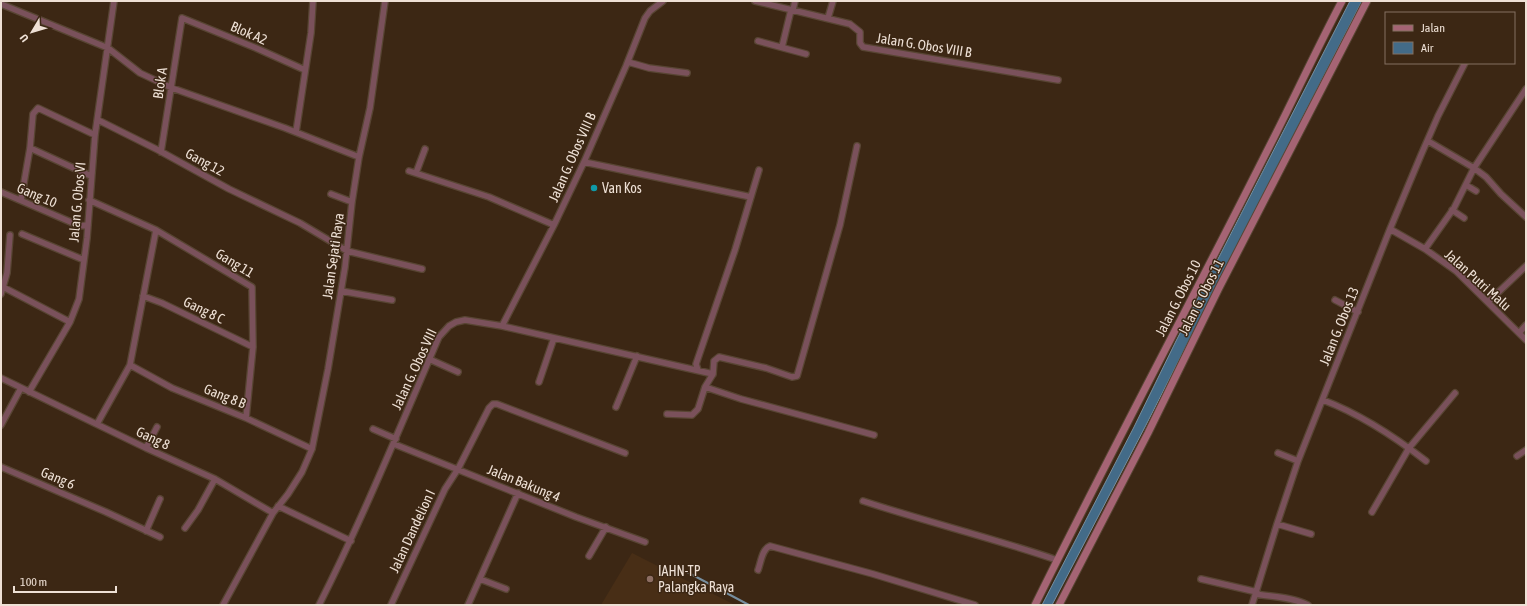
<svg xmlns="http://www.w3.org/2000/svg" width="1527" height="606" viewBox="0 0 1527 606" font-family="'Asap Condensed',sans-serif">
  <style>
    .built { fill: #482e16 }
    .water { fill: #436b88; stroke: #768e9f }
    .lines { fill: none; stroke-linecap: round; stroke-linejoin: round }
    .stream { stroke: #768e9f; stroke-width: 2 }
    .street-casing { stroke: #584533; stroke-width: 8 }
    .secondary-casing { stroke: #584533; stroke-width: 9 }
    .street { stroke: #7a515b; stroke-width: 5.5 }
    .secondary { stroke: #a56474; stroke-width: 7 }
    .culture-dot { fill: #0f9aa8; stroke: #3c2714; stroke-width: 1.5 }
    .education-dot { fill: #8d6e63; stroke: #3c2714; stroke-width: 1.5 }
    .labels { text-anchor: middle; stroke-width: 3; stroke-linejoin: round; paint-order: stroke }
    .street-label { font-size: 14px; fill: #eee0d5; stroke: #3c2714 }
    .poi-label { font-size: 14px; fill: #eee0d5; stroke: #3c2714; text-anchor: start }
  </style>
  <rect width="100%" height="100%" fill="#3c2714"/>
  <!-- built -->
  <path class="built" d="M632,553L735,605H601Z"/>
  <!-- water -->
  <path class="water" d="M1350,1H1362L1146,425L1052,605H1042L1134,427L1176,341Z"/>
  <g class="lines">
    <!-- stream -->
    <path class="stream" d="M687,572L749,605"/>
    <!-- street casing -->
    <g class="street-casing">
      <path id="street" d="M755,1L850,24L860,32V43L863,47L1058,80
        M1,4L108,48L140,73L172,88L285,128L359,157
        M793,10L795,1
        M828,18L833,1
        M758,41L806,54
        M782,47L791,10
        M628,62L649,68L687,73
        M1526,89L1474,168L1486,177L1501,194L1526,217
        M98,120L158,150L229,189L300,223L347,251L422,269
        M296,132L311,33L313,1
        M30,148L91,176
        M161,152L182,18L256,48L305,70
        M584,162L751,197
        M409,171L489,197L554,225
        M416,173L425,149
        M1466,185L1476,191
        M1,192L80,226L87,225
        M331,194L352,202
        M21,200L30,148L33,114L38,108L95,135
        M89,200L156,230L252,287L253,347L246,418
        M1452,210L1464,218
        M1390,229L1425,249L1456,271L1526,340
        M22,234L84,260
        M1425,249L1454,208L1474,168L1428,141
        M1,286L70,322
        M341,291L392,300
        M1,294L7,273L10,235
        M143,296L162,303L253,347
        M1335,300L1358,312
        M1488,302L1526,266
        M502,326L554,225L584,162L626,66L645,18L650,11L663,1
        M1519,333L1526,325
        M429,359L458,372
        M130,365L172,388L246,418L312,449
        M698,370L696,364L735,250L759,170
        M1,378L146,448L215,479L273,513
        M539,382L554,338
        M705,387L741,399L874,435
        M29,392L70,322L79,299L87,238L95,135L114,1
        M1323,400C1360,414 1395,437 1426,461
        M616,407L637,356
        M667,414L692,415L698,409L705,387L713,374L714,361L719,357L766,368L792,377L797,376L840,225L857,146
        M97,424L130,365L156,230
        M1,425L21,388
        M373,429L396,439
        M394,444L576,517L645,542
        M146,448L157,427
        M1278,453L1298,461
        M1517,456L1526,450
        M1,467L106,512L160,537
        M863,501C927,522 993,538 1057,560
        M278,506L351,541
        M1372,512L1409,448L1455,393
        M1277,524L1311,534
        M185,528L198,510L215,479
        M146,531L160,499
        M589,556L606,527
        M758,570C761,562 762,549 770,546L873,574L975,605
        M480,579L506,589
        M1201,579L1257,592
        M1256,594C1273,597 1292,597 1308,605
        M223,605L273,513L288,494L302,472L312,449L328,369L345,267L352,202L359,157L370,108L385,1
        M319,605C363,518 400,427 439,337L449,326L456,322L465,320L502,326L713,374
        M391,605L445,489L458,469L489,408L493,404H497L625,453
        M468,605L518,493
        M1252,605L1277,524L1298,461L1390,229L1421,155L1438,116L1465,63"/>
    </g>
    <!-- secondary casing -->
    <g class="secondary-casing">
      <path id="secondary" d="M1035,605C1109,455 1189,306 1264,157C1291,105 1315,52 1342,1
        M1059,605L1148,433L1219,288L1367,1"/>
    </g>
    <!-- street -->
    <use href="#street" class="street"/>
    <!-- secondary -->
    <use href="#secondary" class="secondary"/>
  </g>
  <!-- markers -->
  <circle class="culture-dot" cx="594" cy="188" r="4"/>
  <circle class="education-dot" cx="650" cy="579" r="4"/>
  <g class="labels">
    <!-- street labels -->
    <g class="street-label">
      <text transform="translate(249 33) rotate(23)" y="5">Blok A2</text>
      <text transform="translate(924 45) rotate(9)" y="5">Jalan G. Obos VIII B</text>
      <text transform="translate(160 83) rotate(-81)" y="5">Blok A</text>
      <text transform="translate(572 157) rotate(-66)" y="5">Jalan G. Obos VIII B</text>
      <text transform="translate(205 162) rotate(28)" y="5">Gang 12</text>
      <text transform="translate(37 195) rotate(23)" y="5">Gang 10</text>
      <text transform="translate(77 202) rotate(-85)" y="5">Jalan G. Obos VI</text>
      <text transform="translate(333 256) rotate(-82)" y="5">Jalan Sejati Raya</text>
      <text transform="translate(235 263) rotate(31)" y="5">Gang 11</text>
      <text transform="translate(1478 280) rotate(42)" y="5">Jalan Putri Malu</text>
      <text transform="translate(1201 297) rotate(-63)" y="5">Jalan G. Obos 11</text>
      <text transform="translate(1178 298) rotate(-63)" y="5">Jalan G. Obos 10</text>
      <text transform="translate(204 310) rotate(26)" y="5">Gang 8 C</text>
      <text transform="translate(1339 326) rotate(-68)" y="5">Jalan G. Obos 13</text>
      <text transform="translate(414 369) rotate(-65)" y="5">Jalan G. Obos VIII</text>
      <text transform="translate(225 396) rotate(22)" y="5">Gang 8 B</text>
      <text transform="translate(153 438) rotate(25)" y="5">Gang 8</text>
      <text transform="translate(58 478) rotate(23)" y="5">Gang 6</text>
      <text transform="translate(524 483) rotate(22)" y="5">Jalan Bakung 4</text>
      <text transform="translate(412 531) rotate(-65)" y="5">Jalan Dandelion I</text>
    </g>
    <!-- poi labels -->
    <g class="poi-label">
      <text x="602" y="193">Van Kos</text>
      <text x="658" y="576">IAHN-TP<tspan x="658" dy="16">Palangka Raya</tspan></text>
    </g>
  </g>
  <!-- border -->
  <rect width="1527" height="606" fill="none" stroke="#eee0d5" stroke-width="4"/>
  <!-- legend -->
  <rect x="1385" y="12" width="130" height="52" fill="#3c2714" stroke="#837161"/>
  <rect x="1393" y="25" width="20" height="6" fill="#a56474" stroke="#837161"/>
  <text x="1421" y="32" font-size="12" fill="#eee0d5">Jalan</text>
  <rect x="1393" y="42" width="20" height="12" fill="#436b88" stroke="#837161"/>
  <text x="1421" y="52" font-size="12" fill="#eee0d5">Air</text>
  <!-- north arrow -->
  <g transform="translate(32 32) rotate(232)" stroke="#3c2714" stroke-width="3" paint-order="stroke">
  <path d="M0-3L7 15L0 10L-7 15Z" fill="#eee0d5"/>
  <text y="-6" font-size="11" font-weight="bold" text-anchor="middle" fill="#eee0d5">U</text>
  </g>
  <!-- scale -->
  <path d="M14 586v6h102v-6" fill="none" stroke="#eee0d5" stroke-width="2"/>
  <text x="20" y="586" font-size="12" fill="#eee0d5" stroke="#3c2714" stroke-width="3" paint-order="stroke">100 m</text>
</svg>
